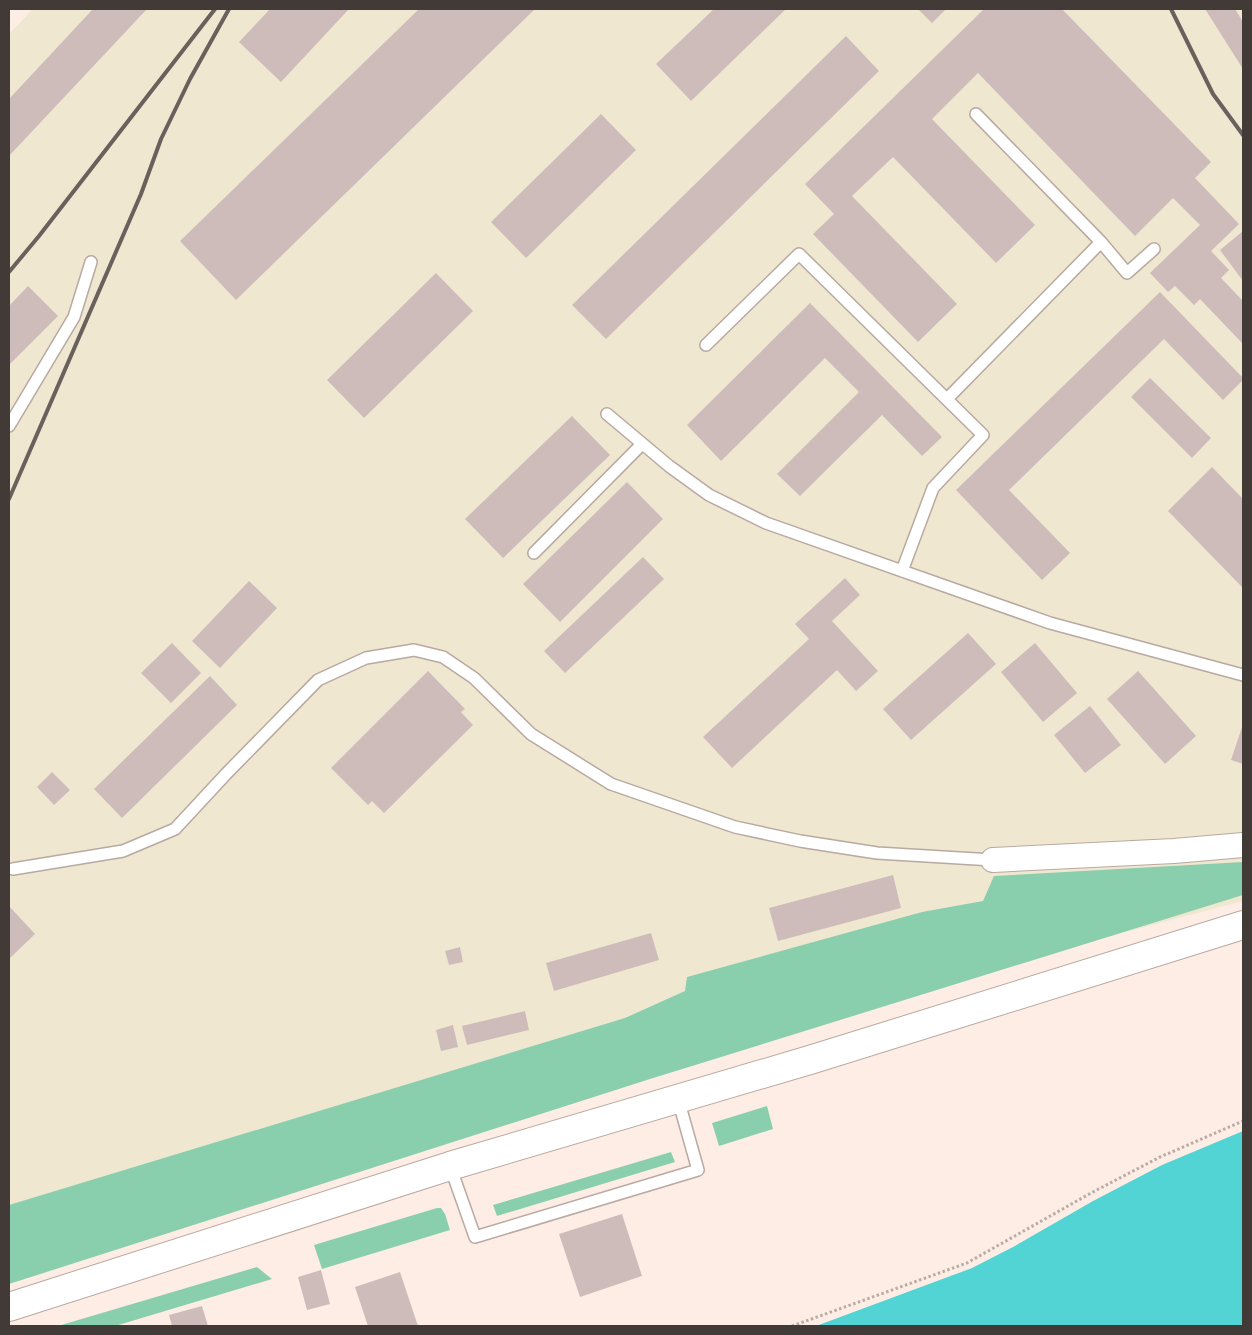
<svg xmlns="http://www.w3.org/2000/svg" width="1252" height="1335" viewBox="0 0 1252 1335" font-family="Manrope,sans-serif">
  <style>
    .industrial { fill: #f0e7d1 }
    .green { fill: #8acfad }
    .water { fill: #52d4d5 }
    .building { fill: #cebcbb }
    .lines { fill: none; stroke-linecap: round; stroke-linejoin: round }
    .service-casing { stroke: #b8a9a1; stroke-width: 14 }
    .minor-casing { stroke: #b8a9a1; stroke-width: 26 }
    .secondary-casing { stroke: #b8a9a1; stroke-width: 30 }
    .path { stroke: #b9aba5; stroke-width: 3; stroke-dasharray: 2.5 2.5; stroke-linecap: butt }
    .service { stroke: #fff; stroke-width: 11 }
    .minor { stroke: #fff; stroke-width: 24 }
    .secondary { stroke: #fff; stroke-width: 28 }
    .rail { stroke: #6a615d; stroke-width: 4 }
  </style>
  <rect width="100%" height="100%" fill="#feede5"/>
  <!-- industrial -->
  <path class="industrial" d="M33,9H1243V901L9,1227V34Z"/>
  <!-- green -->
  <path class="green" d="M1243,862V895L650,1079L9,1284V1205L625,1018L685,991L687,977L922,912L983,901L994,876Z
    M767,1106L773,1129L719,1146L712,1123Z
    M671,1152L675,1162L497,1216L493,1205Z
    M437,1208H441L445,1214L450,1230L322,1269L314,1245Z
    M257,1267L272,1279L115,1326H58Z"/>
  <!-- water -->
  <path class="water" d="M1243,1131V1326H816L972,1268L1013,1247L1093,1201L1162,1165Z"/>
  <!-- building -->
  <path class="building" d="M93,9H147L9,156V99Z
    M270,9H349L281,82L239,42Z
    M419,9H535L236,300L180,241Z
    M714,9H786L691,101L656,64Z
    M918,9H946L932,23Z
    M984,9H1062L1211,162L1195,178L1239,224L1211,251L1229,270L1221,278L1243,301V344L1200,299L1194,305L1175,286L1168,292L1150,273L1200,225L1173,198L1135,236L978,73L932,119L1035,225L996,263L893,157L852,196L957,304L918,342L813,234L834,214L805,184Z
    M1205,9H1235L1243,22V69Z
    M846,36L879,71L606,339L572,305Z
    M601,114L636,150L526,258L491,222Z
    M1243,231V281L1220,250Z
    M436,273L473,311L364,418L327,380Z
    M28,286L58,316L9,365V306Z
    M1160,292L1243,378V380L1223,400L1164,339L1009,490L1070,553L1042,580L956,490Z
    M810,303L942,437L922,456L882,415L800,496L777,474L859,392L825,358L721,461L687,425Z
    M1150,378L1211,438L1192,458L1131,397Z
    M572,416L610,455L503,558L465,519Z
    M1212,467L1243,499V588L1168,511Z
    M627,482L663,519L560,622L523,584Z
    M643,557L664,579L565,673L544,651Z
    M845,578L860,595L832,621L878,671L856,691L837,670L732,768L703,737L809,639L795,624Z
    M249,581L277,608L220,668L192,641Z
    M968,633L996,664L911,740L883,709Z
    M172,643L201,673L171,703L141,673Z
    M1035,643L1077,693L1043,722L1001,672Z
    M428,671L465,709L461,712L473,725L384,813L372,801L368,805L331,768Z
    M1138,671L1196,736L1165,764L1107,699Z
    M210,676L237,705L122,818L94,789Z
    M1090,706L1121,745L1085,773L1054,735Z
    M1243,724V764L1231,760Z
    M52,772L70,790L54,805L37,787Z
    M893,875L901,908L778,941L769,908Z
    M9,906L35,934L9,959Z
    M651,933L659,960L554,991L546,963Z
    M460,947L463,962L449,965L445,951Z
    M525,1011L529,1030L467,1045L462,1026Z
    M453,1025L458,1047L441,1051L436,1030Z
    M622,1214L642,1276L580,1297L559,1234Z
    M321,1270L330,1304L307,1310L298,1277Z
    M400,1272L418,1326H368L355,1287Z
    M202,1306L208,1326H172L169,1315Z"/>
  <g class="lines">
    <!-- service casing -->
    <g class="service-casing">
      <path id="service" d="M976,114L1101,242L1127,273L1154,249
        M706,345L799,254L983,435L933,488L902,571
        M947,399L1101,242
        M607,414L669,466L709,495L766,523L1050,623L1243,675
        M9,426L74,317L91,262
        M534,553L642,444
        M13,869L123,851L175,829L226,774L318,680L366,658L414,650L443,657L474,678L531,734L611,784L735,827L800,841L877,853L993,860
        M450,1166L475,1237L698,1170L678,1099"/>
    </g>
    <!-- minor casing -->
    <g class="minor-casing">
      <path id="minor" d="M993,860L1174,851L1243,845"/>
    </g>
    <!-- secondary casing -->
    <g class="secondary-casing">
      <path id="secondary" d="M9,1307L450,1166L813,1059L1243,925"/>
    </g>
    <!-- path -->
    <path class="path" d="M792,1326L967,1263L1091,1193L1160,1157L1243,1121"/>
    <!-- service -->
    <use href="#service" class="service"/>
    <!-- minor -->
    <use href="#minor" class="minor"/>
    <!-- secondary -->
    <use href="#secondary" class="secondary"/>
    <!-- rail -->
    <path class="rail" d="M1171,9L1213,94L1243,135
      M9,272L39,236L215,9
      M9,499L141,194L161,139L190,79L229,9"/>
  </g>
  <!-- border -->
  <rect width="1252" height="1335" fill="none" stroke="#413a37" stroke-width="20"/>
</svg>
